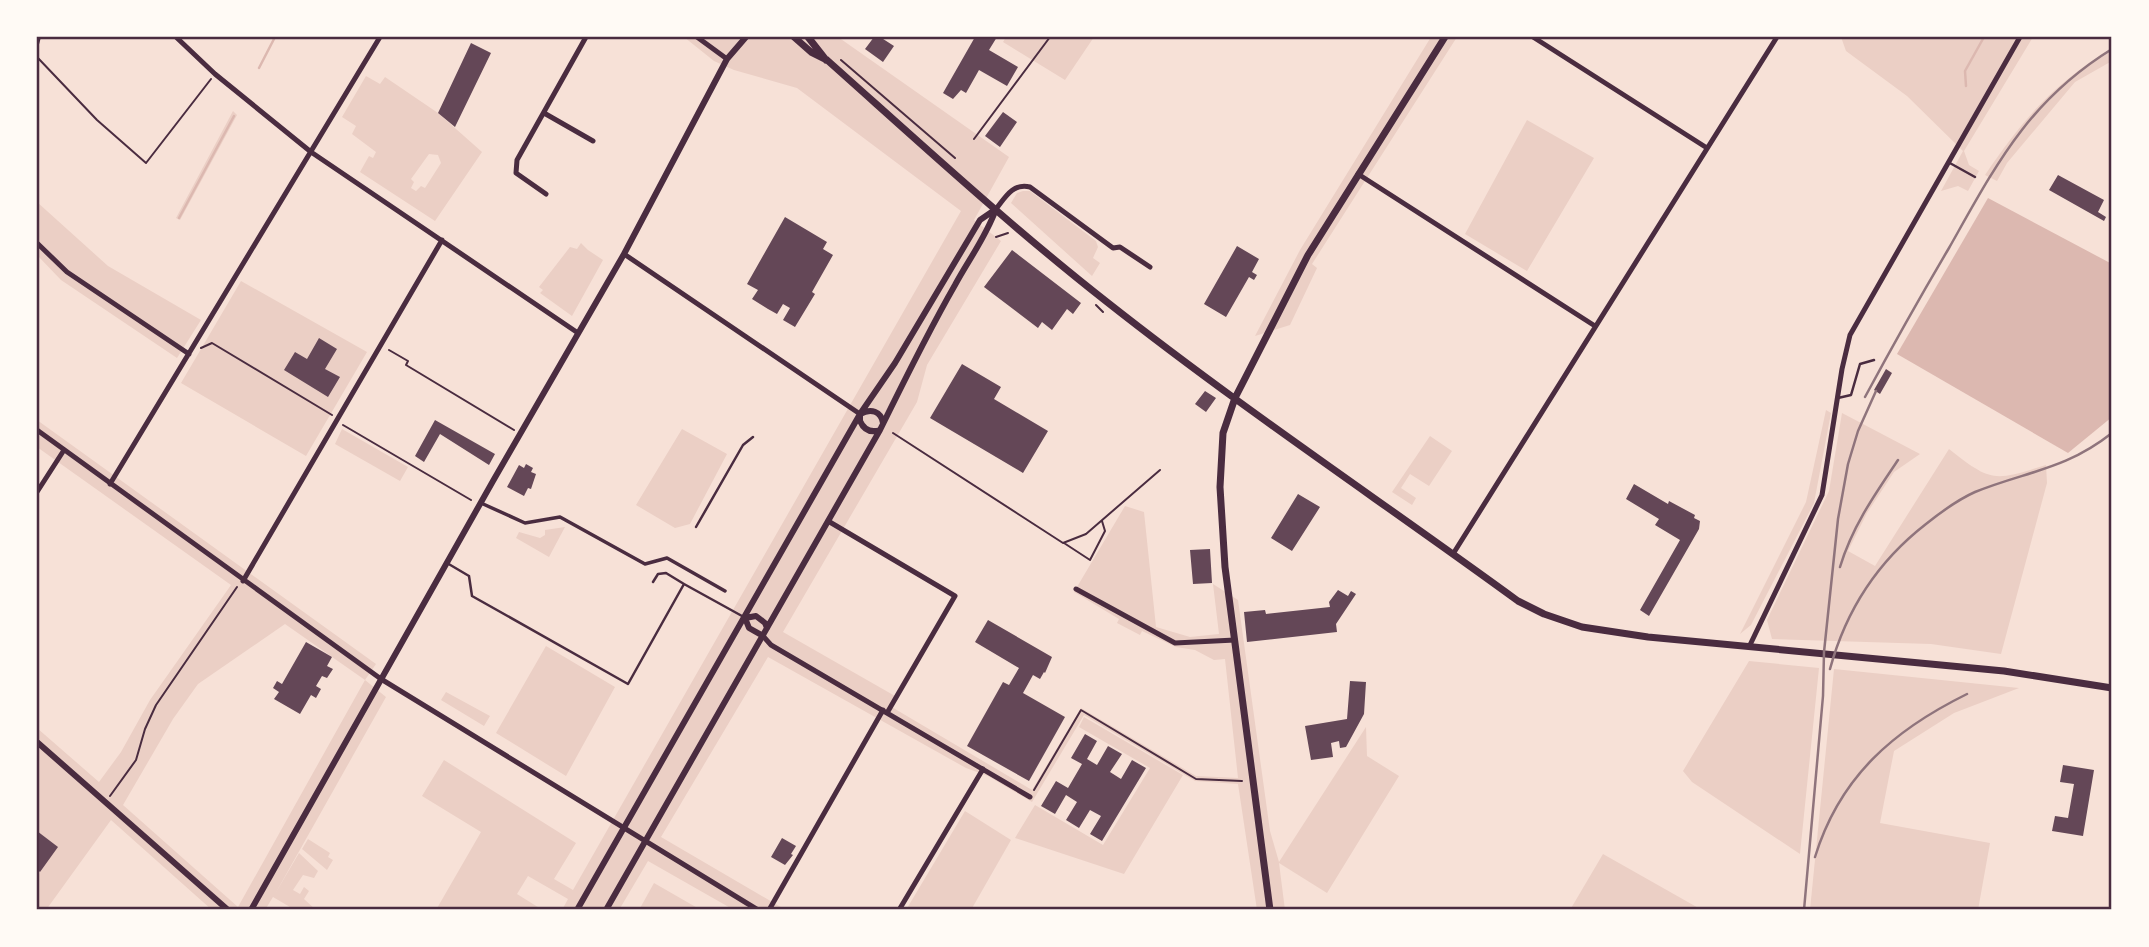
<svg xmlns="http://www.w3.org/2000/svg" width="2149" height="947" viewBox="0 0 2149 947" font-family="Manrope,sans-serif">
  <style>
    .green { fill: #ebcfc5; fill-rule: evenodd }
    .water { fill: #dcb8b0 }
    .lines { fill: none; stroke-linecap: round; stroke-linejoin: round }
    .stream { stroke: #dcb8b0; stroke-width: 2.5 }
    .building { fill: #644757 }
    .path { stroke: #4a2c40; stroke-width: 2 }
    .service { stroke: #4a2c40; stroke-width: 2.5 }
    .pedestrian { stroke: #4a2c40; stroke-width: 3.5 }
    .minor { stroke: #4a2c40; stroke-width: 5 }
    .tertiary { stroke: #4a2c40; stroke-width: 6 }
    .secondary { stroke: #4a2c40; stroke-width: 7 }
    .rail { stroke: #8f747c; stroke-width: 2.5 }
    .neatline { fill: none; stroke: #4a2c40; stroke-width: 2.5 }
  </style>
  <rect width="100%" height="100%" fill="#f7e1d7"/>
  <!-- green -->
  <path class="green" d="M684,37H838L1009,157L974,220L1001,241L927,365L917,402L783,632L895,696L890,706L1032,790L1081,708L1196,776L1238,778L1225,659L1214,660L1195,650L1176,647L1142,631L1140,635L1117,623L1119,619L1074,592L1125,506L1144,512L1156,627L1190,637L1219,634L1213,584L1238,600L1270,831L1279,862L1366,727L1367,756L1399,776L1327,893L1279,863L1285,910H1257L1238,784L1195,781L1084,715L1032,802L988,776L966,768L768,657L661,837L786,910H734L648,861L619,910H562L568,899L528,876L517,894L541,909L540,910H436L481,832L422,796L444,760L576,843L554,879L573,890L961,211L797,88L734,70L714,61Z
    M1006,37H1094L1065,80L1003,42Z
    M1431,37H1457L1312,264L1317,268L1290,325L1255,336L1300,250Z
    M1841,37H2033L1964,151L1969,165L1979,171L1968,191L1958,186L1941,191L1963,151L1907,96L1846,51Z
    M2112,48V61L2075,82L2007,163L1997,181L1985,175C2025,117 2052,85 2112,48Z
    M366,76L380,84L385,77L438,113L482,152L435,221L360,172L369,156L373,158L376,152L352,134L356,126L342,117ZM429,154L438,155L441,163L425,188L421,186L416,191L411,188L414,182L411,179Z
    M233,111L237,115L180,220L176,218Z
    M1527,120L1594,158L1527,271L1465,234Z
    M1023,191H1030L1096,241L1098,247L1093,258L1100,263L1092,276L1011,203L1017,193Z
    M37,202L108,266L201,320L177,358L61,280L37,255Z
    M581,243L588,250L603,260L572,316L540,293L543,290L539,287L570,247L577,249Z
    M241,281L367,352L306,456L181,383Z
    M1826,410L1831,413L1814,503L1751,625L1740,634L1806,502Z
    M1842,413L1920,454L1894,472L1867,513L1848,551L1875,566L1949,449C1992,483 1994,481 2046,465L2047,483L2001,654L1931,644L1772,639L1767,620L1829,491Z
    M37,420L376,664L365,680L386,697L275,894L299,853L318,871L314,878L303,875L293,890L300,894L304,887L309,891L304,899L316,910H295L273,897L265,910H212L111,820L46,910H37V728L99,782L121,752L150,700L231,585L37,447ZM285,624L365,680L238,907L123,805L173,719L198,684Z
    M342,429L408,467L400,481L335,444Z
    M682,429L727,454L690,524L675,528L636,505Z
    M1430,436L1452,451L1429,486L1410,474L1401,488L1416,498L1412,505L1392,492Z
    M565,527L549,557L516,538L519,532L540,538L545,535V530Z
    M546,646L615,687L566,776L496,733Z
    M1749,661L1819,668L1800,854L1692,782L1683,771Z
    M1834,669L2019,688L1954,713L1894,751L1880,823L1990,843L1978,910H1810Z
    M446,692L490,716L484,726L441,700Z
    M1084,717L1183,775L1124,874L1015,838L1035,805L1103,845L1150,768L1079,727Z
    M965,811L1011,840L971,910H906Z
    M308,839L330,853L328,857L333,860L327,870L302,849Z
    M1603,854L1702,910H1570Z
    M654,883L701,910H639Z"/>
  <!-- water -->
  <path class="water" d="M1988,198L2112,264V417L2068,453L1897,354Z"/>
  <g class="lines">
    <!-- stream -->
    <path class="stream" d="M259,68L275,37
      M1966,86L1965,71L1984,37
      M179,218L234,116"/>
  </g>
  <!-- building -->
  <path class="building" d="M874,37H880L894,46L883,62L865,49Z
    M975,37H997L989,50L1018,67L1007,86L979,70L966,93L961,90L953,99L943,93Z
    M471,43L491,53L455,127L438,113Z
    M1003,112L1017,122L1000,147L985,136Z
    M2058,175L2104,200L2098,212L2106,217L2104,221L2049,190Z
    M785,217L827,242L823,249L833,255L812,292L815,294L795,327L783,320L790,308L783,304L777,314L768,309L752,299L758,290L747,284Z
    M1237,246L1259,259L1252,272L1257,275L1254,280L1249,277L1226,317L1204,304Z
    M1012,250L1081,303L1073,314L1067,309L1052,330L1042,322L1038,328L984,287Z
    M319,338L337,349L325,369L340,377L328,397L284,370L295,352L307,359Z
    M962,364L1001,387L994,399L1048,431L1023,473L930,418Z
    M1886,369L1892,373L1880,394L1874,390Z
    M1205,391L1216,398L1206,412L1195,404Z
    M435,420L495,454L489,465L440,434L424,462L415,456Z
    M526,464L533,468L531,472L536,474L531,489L528,488L524,496L507,487L519,465L524,468Z
    M1634,484L1668,504L1669,501L1695,515L1694,518L1700,521L1699,529L1649,616L1640,610L1680,540L1655,525L1659,519L1626,499Z
    M1298,494L1320,507L1292,551L1271,538Z
    M1210,549L1212,583L1193,584L1190,550Z
    M1338,590L1348,596L1351,591L1356,594L1336,624L1337,632L1247,642L1244,612L1265,610L1266,614L1330,607L1329,602Z
    M988,620L1052,657L1045,673L1044,672L1040,679L1033,675L1023,693L1065,717L1029,781L967,746L1003,682L1009,685L1019,668L975,642Z
    M306,642L332,657L327,666L333,669L327,678L322,676L316,686L321,689L316,698L311,695L300,714L274,699L279,692L273,688L277,681L282,684Z
    M1350,681L1366,682L1364,714L1346,747L1340,748L1339,741L1331,743L1333,757L1311,760L1305,726L1347,719Z
    M1085,734L1097,741L1087,759L1097,765L1108,746L1122,754L1110,772L1121,779L1132,760L1146,768L1102,841L1090,834L1101,816L1090,810L1079,828L1066,820L1077,802L1066,795L1055,814L1041,806L1056,781L1068,788L1082,764L1071,758Z
    M2063,765L2094,770L2083,836L2052,831L2055,816L2068,818L2074,784L2060,782Z
    M37,831L58,847L40,872L37,869Z
    M782,838L796,846L791,854L793,855L785,865L771,857Z"/>
  <g class="lines">
    <!-- path -->
    <path class="path" d="M37,48L40,37
      M37,57L97,120L146,163L211,79
      M841,60L955,158
      M974,139L1050,37
      M996,237L1008,233
      M1096,305L1103,312
      M201,348L212,343L332,415
      M389,350L408,361L406,365L514,430
      M343,425L471,500
      M893,433L1063,543L1086,534L1160,470
      M1064,543L1090,560L1105,531L1102,521
      M1034,790L1081,710L1196,779L1242,781
      M110,796L136,760L145,729L156,705L237,587"/>
    <!-- service -->
    <path class="service" d="M1948,162L1975,177
      M1838,398L1851,395L1860,364L1874,360
      M696,527L743,445L753,437
      M447,563L469,576L472,596L628,684L684,584L742,616
      M653,582L658,574L666,573L684,584"/>
    <!-- pedestrian -->
    <path class="pedestrian" d="M481,503L525,523L560,517L645,564L667,558L725,591"/>
    <!-- minor -->
    <path class="minor" d="M176,37L215,74L311,152L578,333
      M697,37L727,59
      M1533,37L1707,148
      M544,113L593,141
      M1358,174L1595,326
      M546,194L516,173L517,160L586,37
      M996,209C1006,196 1013,183 1030,187L1113,248L1120,247L1150,267
      M37,243L67,272L189,354
      M624,254L860,414
      M37,430L381,679L758,910
      M110,484L380,37
      M37,492L64,450
      M828,521L955,596L887,713
      M1453,554L1777,37
      M243,581L442,240
      M1076,589L1175,643L1235,640
      M763,636L771,645L1030,797
      M1749,647L1822,495L1842,369L1850,335L2020,37
      M769,910L883,710
      M899,910L983,769"/>
    <!-- tertiary -->
    <path class="tertiary" d="M880,430C871,433 864,430 860,421V414C871,408 881,411 883,423
      M763,636L749,628L745,618L756,616L765,623L767,628
      M37,742L228,910
      M251,910L493,481L624,254L727,59L746,37
      M577,910L860,414L895,363L980,220L996,209
      M606,910L880,430C904,381 928,332 955,285C969,259 986,237 996,209"/>
    <!-- secondary -->
    <path class="secondary" d="M794,37L811,52L827,60C919,142 1010,226 1107,302C1240,407 1381,501 1518,601L1544,614L1582,627L1648,637L2004,671L2112,688
      M808,37L826,60
      M1270,910L1225,567L1220,487L1223,433L1235,398L1308,255L1445,37"/>
    <!-- rail -->
    <path class="rail" d="M1865,397C1892,347 1920,297 1949,248C1996,165 2028,101 2112,49
      M1840,567C1852,527 1875,494 1898,460
      M1830,669C1846,610 1877,562 1926,524C1941,512 1957,500 1975,492C2027,471 2065,470 2112,433
      M1815,857C1840,776 1894,730 1967,694
      M1804,910L1823,696L1824,652L1838,519L1848,464L1858,431L1876,391"/>
  </g>
  <!-- border -->
  <rect width="2149" height="947" fill="none" stroke="#fffaf5" stroke-width="77"/>
  <rect x="38" y="38" width="2072" height="870" class="neatline"/>
</svg>
